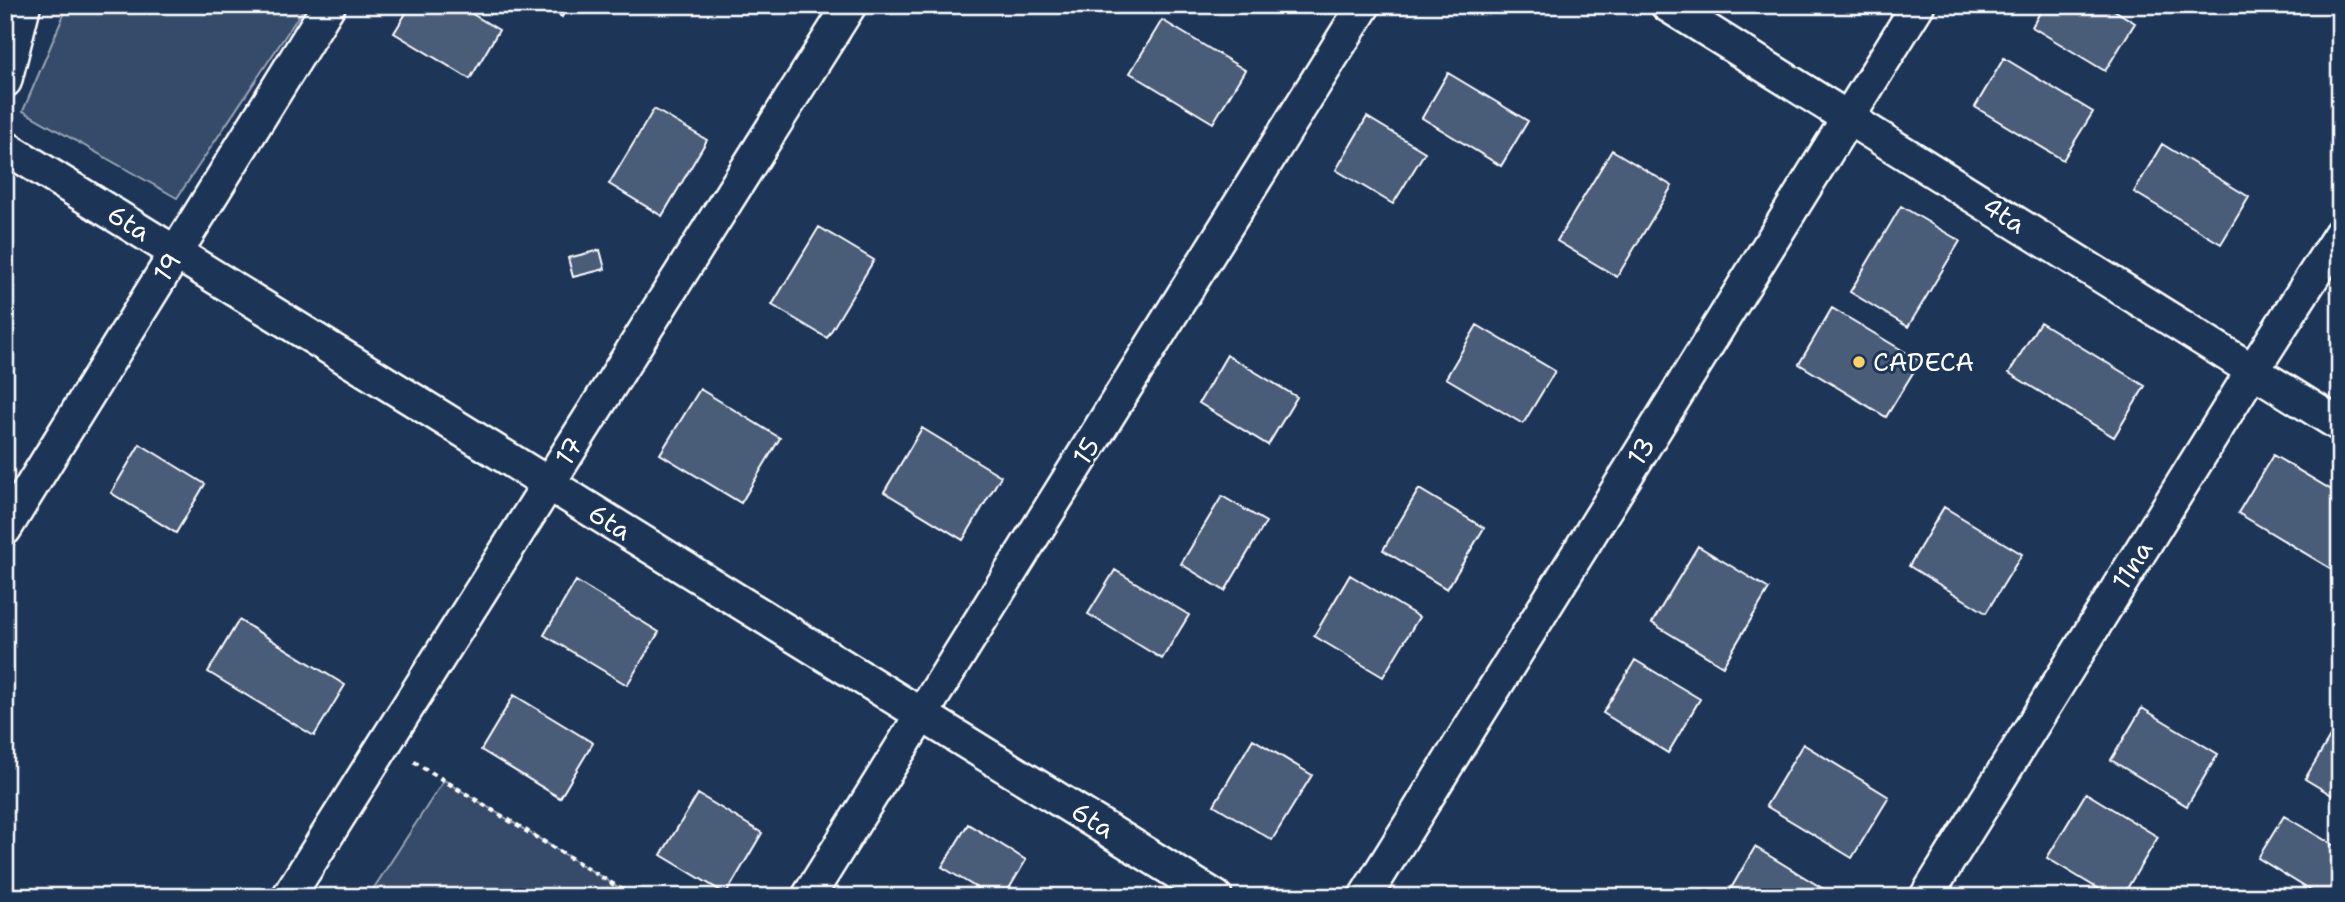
<svg xmlns="http://www.w3.org/2000/svg" width="2345" height="902" viewBox="0 0 2345 902" font-family="'Shantell Sans',sans-serif">
  <style>
    .green { fill: #364b69; stroke: #9aa5b4; stroke-width: 2 }
    .building { fill: #4a5d79; stroke: #fff; stroke-width: 2 }
    .lines { fill: none; stroke-linecap: round; stroke-linejoin: round }
    .street-casing { stroke: #fff; stroke-width: 37 }
    .path { stroke: #fff; stroke-width: 4.5; stroke-dasharray: 5 5; stroke-linecap: butt }
    .street { stroke: #1d3557; stroke-width: 32 }
    .poi-dot { fill: #ffd166; stroke: #1d3557; stroke-width: 2.5 }
    .labels { text-anchor: middle; stroke-width: 6; stroke-linejoin: round; paint-order: stroke }
    .street-label { font-size: 26px; fill: #fff; stroke: #1d3557 }
    .poi-label { font-size: 26px; fill: #fff; stroke: #1d3557; text-anchor: start }
  </style>
  <rect width="100%" height="100%" fill="#1d3557"/>
  <filter id="ink" filterUnits="userSpaceOnUse"><feTurbulence type="fractalNoise" baseFrequency=".0143" numOctaves="2"/><feDisplacementMap in="SourceGraphic" scale="14" xChannelSelector="R" yChannelSelector="G"/><feConvolveMatrix kernelMatrix="1 2 1 2 8 2 1 2 1" color-interpolation-filters="sRGB"/></filter>
  <g filter="url(#ink)">
    <!-- green -->
    <path class="green" d="M68,5H306L177,198L23,111Z
      M444,780L634,897H368Z"/>
    <!-- building -->
    <path class="building" d="M411,5H457L499,30L470,79L394,33Z
      M543,5H568L562,17Z
      M2044,5H2106L2135,23L2105,71L2032,27Z
      M1162,20L1245,70L1213,123L1130,73Z
      M2004,58L2093,112L2063,160L1975,107Z
      M1448,73L1528,121L1501,166L1422,118Z
      M654,109L707,140L662,216L609,184Z
      M1367,117L1425,152L1393,204L1336,170Z
      M2162,144L2249,197L2221,244L2134,192Z
      M1612,150L1672,186L1617,277L1557,241Z
      M1901,206L1960,241L1908,327L1850,292Z
      M819,227L874,260L827,338L772,305Z
      M600,250L605,269L573,277L568,258Z
      M1832,308L1920,361L1886,417L1799,364Z
      M2040,322L2145,386L2114,437L2009,373Z
      M1477,325L1555,371L1523,424L1446,378Z
      M1227,355L1297,397L1268,445L1199,403Z
      M700,389L780,438L741,503L660,454Z
      M922,428L1001,476L963,540L884,492Z
      M140,444L205,484L176,533L111,493Z
      M2273,455L2340,495V559L2333,570L2238,513Z
      M1419,489L1484,528L1447,589L1383,550Z
      M1222,496L1266,522L1225,591L1181,564Z
      M1944,507L2022,554L1986,613L1909,566Z
      M1698,546L1769,589L1723,666L1652,623Z
      M1115,570L1189,615L1162,659L1088,614Z
      M1350,575L1419,617L1383,677L1314,636Z
      M576,581L659,632L627,685L544,635Z
      M239,620L345,685L314,736L208,672Z
      M1635,660L1700,699L1668,753L1603,713Z
      M514,695L593,743L560,798L481,750Z
      M2142,708L2218,754L2187,806L2111,760Z
      M2331,735L2340,741V800L2305,779Z
      M1253,739L1312,775L1272,840L1214,805Z
      M1803,744L1889,797L1852,858L1766,806Z
      M2086,793L2158,837L2122,897H2112L2047,858Z
      M698,794L762,833L726,894L661,855Z
      M2284,816L2340,849V879L2329,897H2321L2258,858Z
      M968,824L1026,860L1004,897H992L942,867Z
      M1755,847L1827,891L1824,897H1726Z"/>
    <g class="lines">
      <!-- street casing -->
      <g class="street-casing">
        <path id="street" d="M1667,5L2340,425
          M5,81L24,5
          M5,147L1216,897
          M5,529L329,5
          M288,897L850,5
          M808,897L1364,5
          M1365,897L1918,5
          M1926,897L2253,370L2340,234"/>
      </g>
      <!-- path -->
      <path class="path" d="M414,762L634,897"/>
      <!-- street -->
      <use href="#street" class="street"/>
    </g>
  </g>
  <!-- markers -->
  <circle class="poi-dot" cx="1859" cy="362" r="7"/>
  <g class="labels">
    <!-- street labels -->
    <g class="street-label">
      <text transform="translate(2004 215) rotate(32)" y="9">4ta</text>
      <text transform="translate(129 223) rotate(32)" y="9">6ta</text>
      <text transform="translate(167 267) rotate(-58)" y="9">19</text>
      <text transform="translate(569 451) rotate(-58)" y="9">17</text>
      <text transform="translate(1086 451) rotate(-58)" y="9">15</text>
      <text transform="translate(1641 451) rotate(-58)" y="9">13</text>
      <text transform="translate(610 522) rotate(32)" y="9">6ta</text>
      <text transform="translate(2132 565) rotate(-58)" y="9">11na</text>
      <text transform="translate(1093 820) rotate(32)" y="9">6ta</text>
    </g>
    <!-- poi labels -->
    <g class="poi-label">
      <text x="1873" y="371">CADECA</text>
    </g>
  </g>
  <!-- margin -->
  <rect width="2345" height="902" fill="none" stroke="#1d3557" stroke-width="28"/>
  <rect x="14" y="14" width="2317" height="874" fill="none" stroke="#fff" stroke-width="2.5" filter="url(#ink)"/>
</svg>
